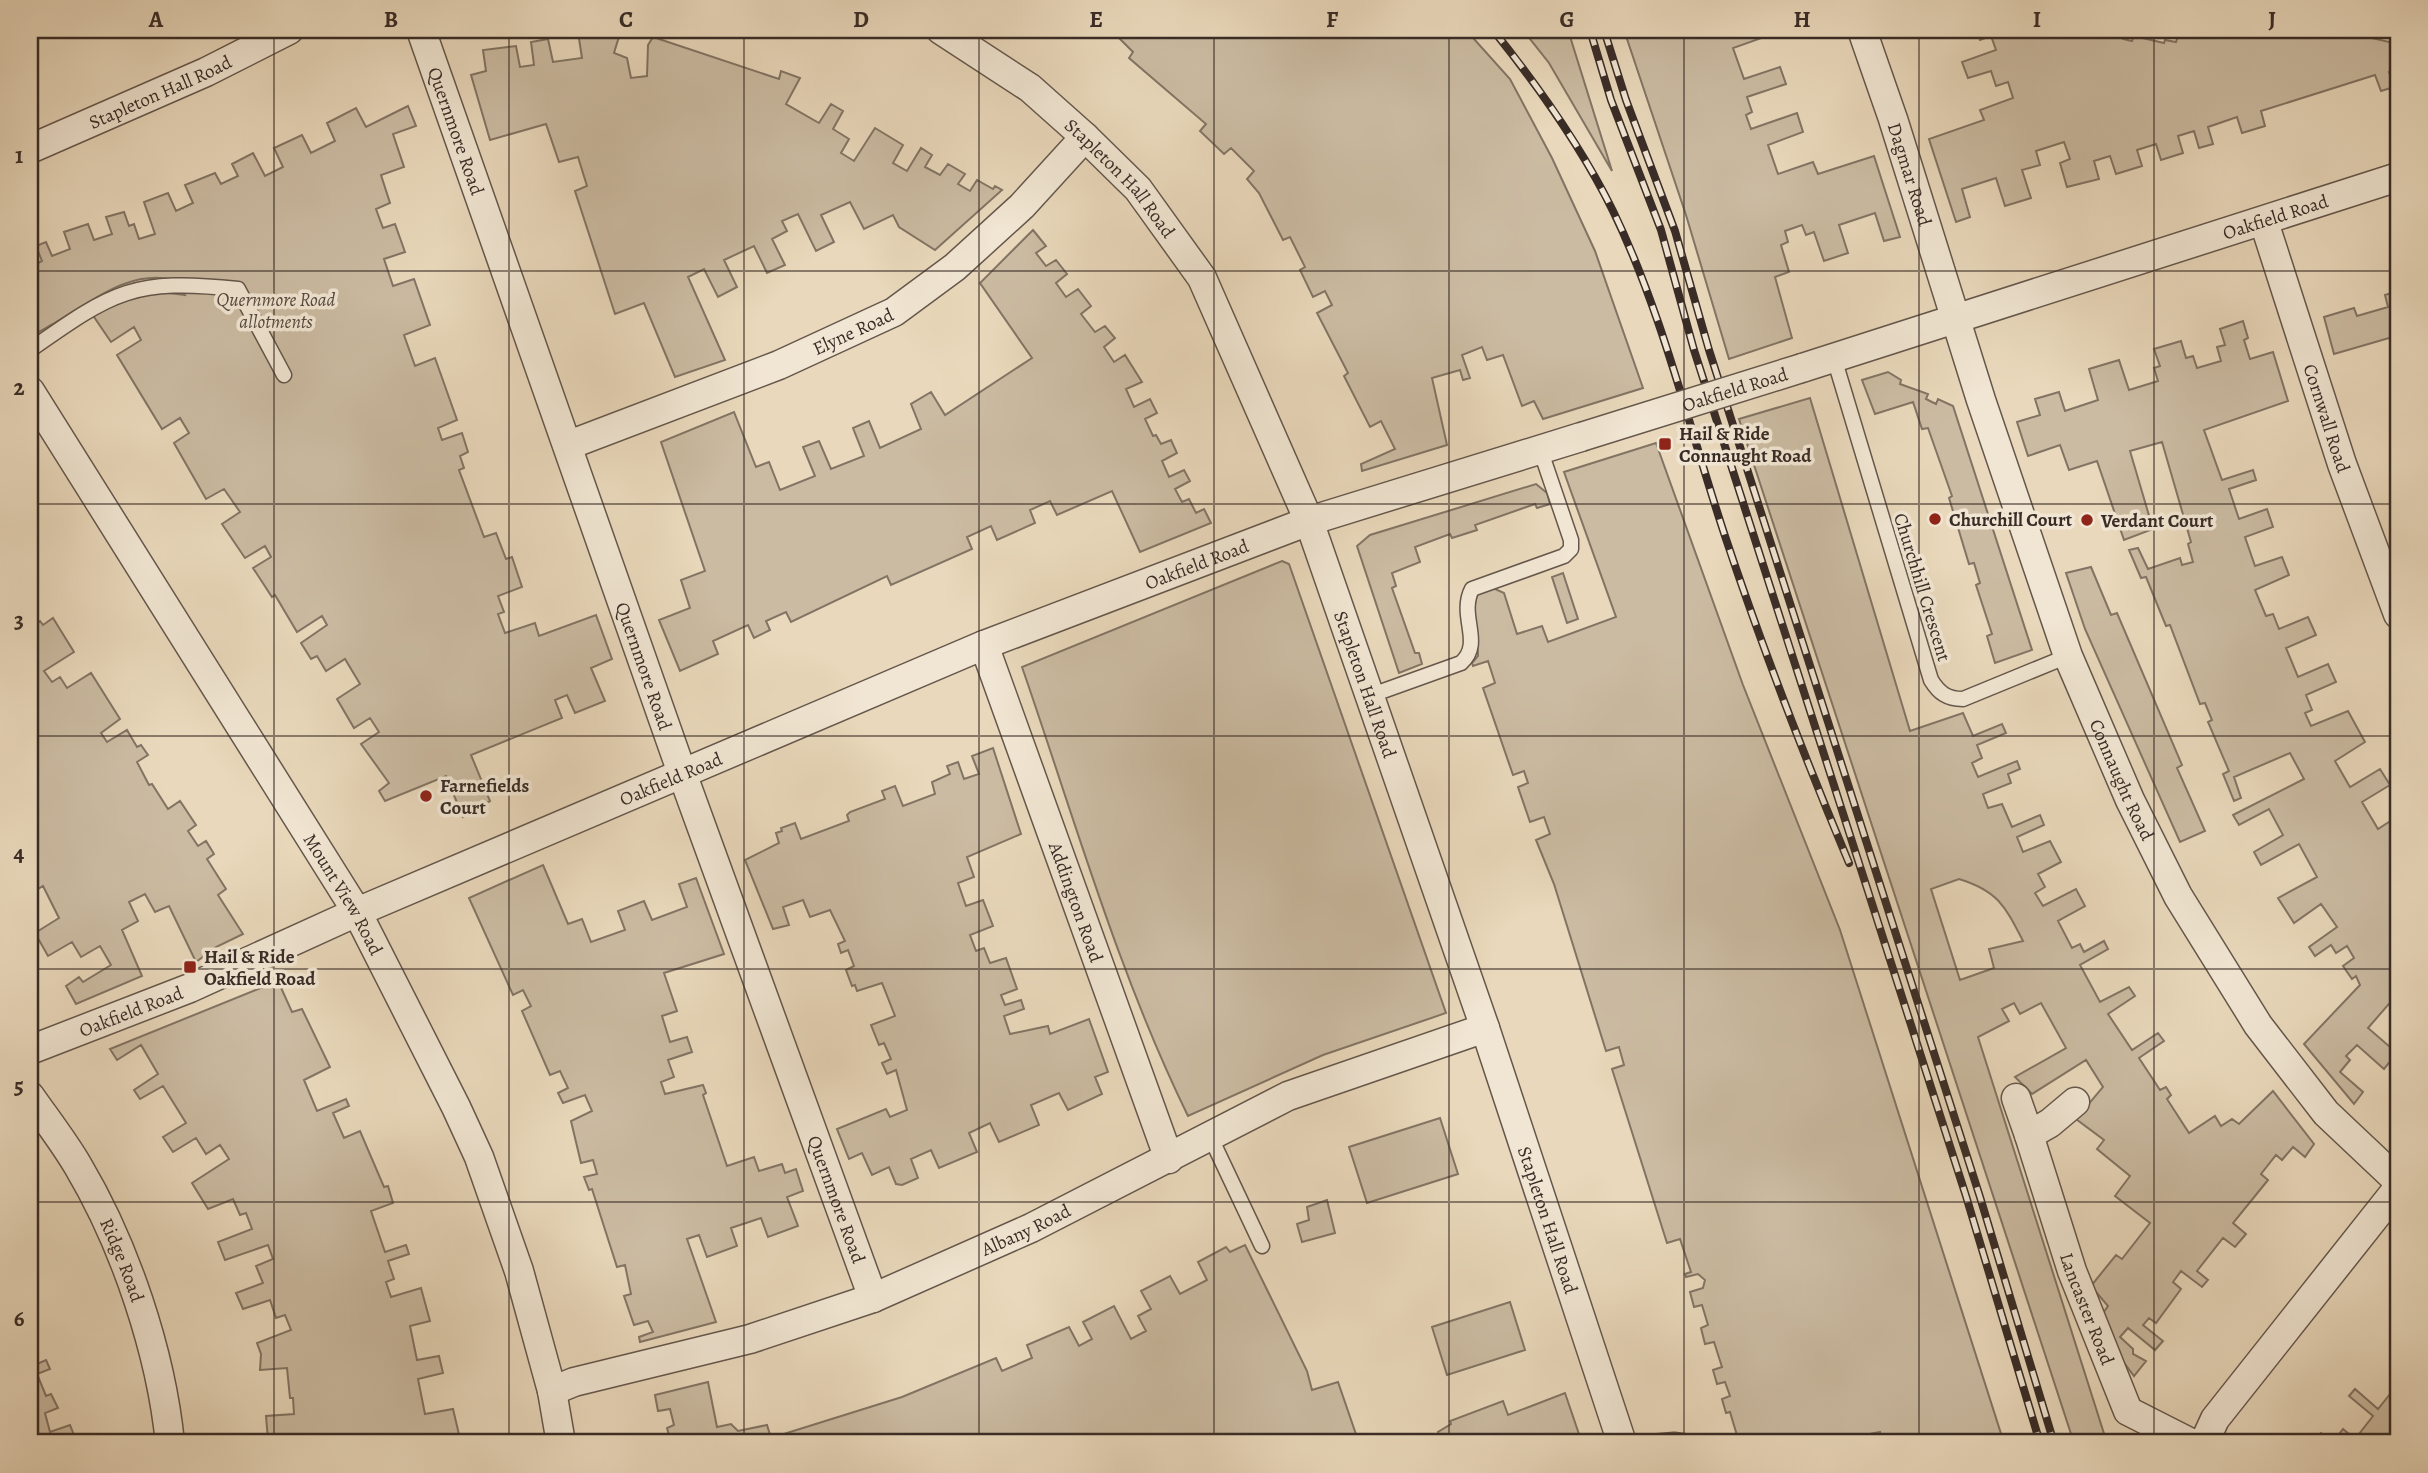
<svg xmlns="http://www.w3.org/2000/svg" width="2428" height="1473" viewBox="0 0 2428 1473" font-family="Alegreya,serif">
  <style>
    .green { fill: #cbbba2; stroke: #827464; stroke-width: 2; fill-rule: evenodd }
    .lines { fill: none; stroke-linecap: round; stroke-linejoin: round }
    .lane-casing { stroke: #65574c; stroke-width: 17 }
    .street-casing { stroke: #65574c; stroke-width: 31 }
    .lane { stroke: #f1e6d3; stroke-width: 14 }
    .street { stroke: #f1e6d3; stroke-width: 28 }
    .rail-casing { stroke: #392c27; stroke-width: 8 }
    .rail { stroke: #f1e6d3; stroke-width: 5; stroke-dasharray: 16; stroke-linecap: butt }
    .street-bridge-casing { stroke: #65574c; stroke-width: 31; stroke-linecap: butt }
    .street-bridge { stroke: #f1e6d3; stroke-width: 28 }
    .grid { fill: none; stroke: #392c27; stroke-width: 2; stroke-opacity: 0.55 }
    .poi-dot { fill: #8f2418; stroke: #f1e6d3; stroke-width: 2.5 }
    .labels { text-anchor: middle; stroke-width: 7; stroke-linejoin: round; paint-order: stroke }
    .street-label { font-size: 19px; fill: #392c27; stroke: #f1e6d3 }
    .park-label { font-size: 19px; font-style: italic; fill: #564940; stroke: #f1e6d3 }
    .poi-label { font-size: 19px; font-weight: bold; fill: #392c27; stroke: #f1e6d3; text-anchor: start }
    .neatline { fill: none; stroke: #392c27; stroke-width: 2.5 }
    .grid-label { font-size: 23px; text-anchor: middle; font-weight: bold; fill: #392c27 }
  </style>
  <rect width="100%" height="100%" fill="#e9d8bb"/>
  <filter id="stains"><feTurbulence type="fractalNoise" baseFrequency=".00286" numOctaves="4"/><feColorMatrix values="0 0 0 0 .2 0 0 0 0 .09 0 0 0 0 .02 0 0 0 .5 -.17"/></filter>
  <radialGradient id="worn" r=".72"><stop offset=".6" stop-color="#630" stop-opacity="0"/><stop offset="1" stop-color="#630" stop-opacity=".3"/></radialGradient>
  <!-- green -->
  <path class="green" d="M591,30H621L614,53L627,58L631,78L647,76L648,45L653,37L779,79L781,71L800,78L786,104L819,123L831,104L843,111L833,129L849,139L841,153L854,161L875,128L903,145L893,163L907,171L921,148L932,155L925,167L940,175L948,164L965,174L958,184L970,191L977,180L993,189L995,186L1002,190L935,250L899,227L893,215L864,229L850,202L821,215L834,242L816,251L798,214L782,221L787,231L772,239L785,265L767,273L754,246L724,260L737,287L718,297L704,269L688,277L725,360L675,377L644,303L615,314L575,191L587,186L578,157L559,162L546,124L490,140L471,75L486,71L483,50L516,46L520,67L534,65L531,42L548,39L553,62L582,58L578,32Z
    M1111,30H1466L1510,79L1552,158L1595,251L1643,388L1543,419L1534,401L1522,406L1503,355L1487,360L1482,347L1462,355L1470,378L1463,380L1460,370L1432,378L1447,445L1362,471L1361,464L1395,449L1381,421L1370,427L1344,376L1348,373L1317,313L1332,305L1325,291L1313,297L1300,270L1305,267L1290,237L1283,240L1259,193L1247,179L1254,171L1231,148L1224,154L1200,131L1206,124L1129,58L1133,52Z
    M1523,30H1568L1612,171L1549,63Z
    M1624,30H1768L1770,35L1733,48L1744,79L1780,67L1786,84L1747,97L1752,112L1746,115L1751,129L1797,113L1803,132L1768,145L1778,174L1813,162L1818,174L1874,156L1900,237L1884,241L1875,213L1839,225L1848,253L1824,261L1814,232L1806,235L1802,225L1785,231L1788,242L1781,245L1789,272L1775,277L1792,338L1729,359L1686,215Z
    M1976,30H2044L2064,35L2066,30L2095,33L2097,30L2123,34V39L2132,41L2134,36L2164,43L2165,40L2176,42L2180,30L2204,36L2206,30H2337L2398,44V68L2389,72L2394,87L2381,91L2375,75L2261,111L2265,126L2242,133L2237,117L2208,127L2213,144L2199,148L2194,131L2178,136L2183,153L2161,160L2156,144L2137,150L2142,166L2116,174L2110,156L2094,161L2099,179L2067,187L2060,163L2070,159L2064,142L2036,151L2040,165L2022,170L2031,198L2005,206L1996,178L1962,189L1970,217L1956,222L1929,139L1984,120L1980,110L2013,98L2008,82L1996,86L1991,71L1968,78L1962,62L1996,50L1991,36L1980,40Z
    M408,106L416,126L393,134L404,167L381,175L390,203L376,209L383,228L395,224L405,252L384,259L393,286L414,279L430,325L404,335L415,366L435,358L457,420L438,428L442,440L462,433L468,452L460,456L464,468L459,470L484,537L496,533L506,559L512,557L522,587L498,596L504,612L498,614L505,633L535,623L539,636L596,615L612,659L591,668L605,701L575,713L567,695L555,700L562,718L471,755L490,801L463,817L446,776L385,801L379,791L389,783L361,744L379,732L370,718L354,728L337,699L360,684L345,659L326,671L317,656L311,659L301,643L327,625L322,616L297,632L275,595L272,597L253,568L271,557L265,546L245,558L222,524L240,512L224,489L206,499L174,443L189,433L180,418L162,429L117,355L141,340L134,327L111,342L92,314L152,291L185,295L178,281C131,267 91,302 53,324C45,328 36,335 30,335V267L42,261L36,246L46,242L52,256L70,249L64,232L88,224L94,240L112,234L106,217L124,212L129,226L134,224L139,239L155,234L144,202L168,193L176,211L193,203L185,185L215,173L221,184L238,176L232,164L253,153L265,176L283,167L274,148L302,135L311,153L335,141L327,123L356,108L366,127Z
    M1033,230L1046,246L1036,253L1046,266L1056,260L1067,274L1056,283L1066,297L1078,289L1091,306L1081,314L1095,332L1105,326L1115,338L1104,347L1114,362L1125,355L1142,382L1126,389L1134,407L1150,399L1157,413L1145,419L1153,436L1156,435L1161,444L1171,440L1177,453L1162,461L1169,477L1184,470L1190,481L1175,489L1182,502L1189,499L1196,513L1204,509L1211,523L1140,552L1112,491L1057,515L1050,501L1030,510L1035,523L997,540L991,526L967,537L972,549L891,585L887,576L791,622L786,612L766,621L770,630L754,638L748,625L713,641L718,654L680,671L659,620L690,608L681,580L705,571L661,442L734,412L756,467L769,462L780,490L815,476L803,447L819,441L831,469L864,456L853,428L869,421L880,448L921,429L911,404L931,392L945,415L1032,358L980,283Z
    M2398,291V342L2396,336L2334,354L2324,317L2354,308L2357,316L2388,307L2385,295Z
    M2243,321L2248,338L2244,340L2250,359L2273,352L2288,401L2204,430L2222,480L2253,470L2256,480L2229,489L2239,519L2267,509L2273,527L2245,537L2255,566L2282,557L2289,575L2255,590L2266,616L2273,614L2279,629L2308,617L2316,635L2286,648L2298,677L2328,664L2336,682L2306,695L2312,710L2305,713L2311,726L2348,711L2365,742L2335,761L2350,787L2380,769L2390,785L2362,802L2378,829L2398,816V844L2391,848L2398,860V1001L2394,998L2368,1028L2397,1053L2384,1069L2357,1045L2346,1056L2350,1060L2340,1072L2363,1092L2354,1104L2304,1044L2360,985L2356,976L2352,979L2343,966L2354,958L2347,946L2336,953L2331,945L2315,956L2309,947L2337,927L2321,904L2294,923L2278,898L2317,877L2299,844L2261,865L2254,852L2283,835L2269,809L2239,825L2233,815L2304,779L2290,753L2234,777L2241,798L2234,801L2223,774L2229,771L2208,722L2212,720L2205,703L2200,704L2170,625L2166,626L2146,577L2141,578L2129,550L2138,548L2148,569L2180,558L2182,565L2193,562L2188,544L2191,542L2162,442L2130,451L2153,529L2124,540L2097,461L2069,470L2060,445L2028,456L2017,422L2040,415L2035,399L2059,392L2065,411L2098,400L2089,369L2119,360L2129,390L2158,381L2154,368L2160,366L2154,349L2181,341L2186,358L2193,356L2197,368L2221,361L2217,347L2225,345L2220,329Z
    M1888,372L1901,380L1900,384L1928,394L1926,399L1936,404L1938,399L1953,406L2032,650L1995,663L1987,636L1992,634L1976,585L1980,583L1974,563L1969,564L1949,498L1952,496L1928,428L1922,429L1913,402L1875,414L1862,380Z
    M1810,398L1910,731L1963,713L1973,736L2002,724L2006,733L1977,745L1982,758L1972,763L1978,777L2017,761L2020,769L2008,774L2011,783L1983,794L1988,808L2002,804L2012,827L2040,815L2044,825L2017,837L2023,852L2050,841L2061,862L2038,874L2045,887L2035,893L2043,906L2076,889L2085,906L2058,921L2072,948L2080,944L2084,952L2104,941L2108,949L2080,965L2100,1002L2129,987L2135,996L2108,1014L2132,1050L2158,1033L2164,1041L2139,1058L2160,1090L2166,1087L2171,1095L2167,1099L2189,1133L2215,1116L2221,1126L2232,1119L2239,1124L2273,1091L2314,1144L2305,1157L2293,1147L2282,1160L2276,1155L2261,1174L2268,1180L2233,1223L2246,1234L2235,1247L2223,1238L2197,1271L2208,1280L2202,1287L2181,1271L2173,1282L2181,1289L2156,1323L2149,1318L2143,1325L2163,1341L2155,1350L2128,1328L2120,1337L2133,1349V1354L2146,1361L2134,1376L2119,1356L2101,1316L2108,1306L2091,1286L2116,1255L2122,1259L2150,1223L2115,1196L2130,1176L2097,1149L2104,1140L2076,1119L2103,1087L2086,1060L2032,1094L2015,1077L2066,1048L2041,1003L2020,1014L2014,1003L2002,1009L2009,1021L1978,1037L2107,1443H2074L1739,419ZM1959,879C1998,891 2005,906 2023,941L1989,949L1994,968L1960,980L1931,889Z
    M1656,443L1743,685L1840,930L2004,1443H1882L1880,1432L1824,1443H1746L1739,1442L1730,1412L1726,1413L1722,1399L1730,1396L1725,1382L1717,1384L1713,1370L1722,1367L1714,1342L1705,1344L1701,1328L1708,1325L1702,1305L1694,1307L1690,1292L1703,1288L1705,1280L1698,1274L1686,1277L1685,1274L1691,1272L1680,1239L1667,1243L1612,1069L1624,1065L1619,1047L1606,1051L1554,884L1536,840L1550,834L1544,817L1530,822L1518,787L1528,783L1524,771L1513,775L1483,688L1495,683L1488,661L1473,666L1472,663L1478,656C1478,634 1471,616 1477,594L1493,588L1504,593L1517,634L1542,626L1548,642L1616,617L1564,472Z
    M1536,484L1547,493L1550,504L1537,508L1535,504L1475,525L1477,530L1452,538L1450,534L1415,547L1420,562L1392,573L1396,586L1392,588L1415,653H1419L1422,664L1399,673L1357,546L1370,535Z
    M1282,561L1289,564L1446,1013L1323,1055L1188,1116C1118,973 1074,817 1022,667Z
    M2091,567L2111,615L2117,613L2182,765L2177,768L2205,831L2180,842L2085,629L2066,573Z
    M1563,573L1578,619L1567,623L1552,577Z
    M53,618L74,652L44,671L52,682L60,677L67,688L91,673L120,719L101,733L107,742L127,730L137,747L141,745L148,755L137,762L149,785L152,784L168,809L180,801L196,825L188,831L198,846L206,841L214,854L207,859L226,889L218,895L243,934L216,947L196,962L169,906L155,912L145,894L129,902L138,921L122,930L142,976L76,1004L66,986L79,977L83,982L111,965L100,946L81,957L72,942L48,956L35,933L59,918L43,886L30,894V864L36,859L30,848V627L40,621L43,625Z
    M993,748L1021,834L967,857L974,877L958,883L966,906L983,900L993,926L970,935L976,951L984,948L990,963L1006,958L1017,989L1001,995L1005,1005L1021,1000L1024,1009L1004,1016L1010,1034L1048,1026L1050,1034L1089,1019L1108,1072L1095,1077L1102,1094L1068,1110L1059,1093L1031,1105L1039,1125L999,1142L990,1123L969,1133L977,1152L939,1168L931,1150L911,1159L918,1178L902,1185L896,1184L889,1167L872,1175L862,1153L849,1159L837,1129L886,1109L890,1117L907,1110L896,1070L887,1074L882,1063L891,1059L884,1043L879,1045L871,1025L895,1016L882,983L857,991L855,985L852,986L846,970L854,966L848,950L841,953L838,944L845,941L830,910L810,917L803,900L783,907L789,925L773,929L745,860L779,843L776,833L782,831L781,828L795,823L801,839L849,821L847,815L850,812L885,799L882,791L895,786L903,806L935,794L932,782L950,774L947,766L958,762L964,779L979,774L972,756Z
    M543,865L568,924L582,919L591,942L625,930L618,911L644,901L652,920L687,907L679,884L696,878L724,954L664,973L677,1011L662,1016L670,1042L687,1037L692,1052L668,1060L674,1077L661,1082L665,1094L703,1085L706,1093L703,1095L727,1166L754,1157L759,1171L782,1164L785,1173L796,1169L803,1191L787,1197L798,1226L768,1237L761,1218L731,1228L737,1246L707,1257L699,1235L687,1239L716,1322L640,1342L639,1337L653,1332L648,1321L634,1325L624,1296L631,1294L625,1265L617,1267L592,1189L589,1190L584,1177L597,1174L593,1160L581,1163L571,1121L592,1111L585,1095L563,1103L558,1093L568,1088L560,1071L550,1075L522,1011L531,1006L523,990L513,995L469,898Z
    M278,981L292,1012L302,1009L330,1067L304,1080L317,1111L346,1099L349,1106L333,1113L344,1138L360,1131L384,1187L388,1186L393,1203L371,1211L385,1252L406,1245L409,1254L388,1261L394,1279L386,1282L391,1297L421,1288L430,1321L410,1326L417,1360L439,1356L443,1373L418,1379L425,1414L453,1409L461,1443H297L296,1438L268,1440L266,1416L294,1414L293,1398H290L287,1368L260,1370L261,1354L257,1343L291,1330L285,1315L276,1318L270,1300L243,1309L236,1293L263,1283L256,1266L273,1259L268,1245L225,1260L218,1242L252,1229L246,1213L240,1215L233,1199L208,1209L192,1183L229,1159L220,1145L206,1154L196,1138L173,1152L163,1137L186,1123L163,1086L140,1099L134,1090L158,1074L141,1045L117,1060L110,1049Z
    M1440,1118L1458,1174L1367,1203L1349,1147Z
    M1327,1200L1335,1233L1302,1242L1297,1224L1309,1220L1307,1207Z
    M1245,1245L1307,1371L1312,1390L1338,1382L1359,1443H671L667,1428L674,1425L670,1409L658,1411L655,1395L708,1382L717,1427L731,1424L738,1431L767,1425L771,1438L902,1397L996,1358L1002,1371L1032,1358L1027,1345L1069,1327L1079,1346L1092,1339L1083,1322L1114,1306L1131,1339L1146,1331L1138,1316L1151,1309L1141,1291L1170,1276L1180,1294L1207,1280L1198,1262L1226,1247L1230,1252Z
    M1510,1302L1525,1350L1447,1375L1432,1327Z
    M46,1360L50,1369L37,1374L46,1396L51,1394L58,1408L45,1413L50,1432L70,1425L77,1443H30V1367Z
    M2398,1384V1443H2312L2321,1433L2333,1442L2343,1429L2355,1439L2373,1416L2349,1396L2355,1389L2378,1409Z
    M1565,1393L1582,1443H1442L1438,1432L1451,1424L1450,1421L1503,1401L1508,1415Z"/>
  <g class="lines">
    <!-- lane casing -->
    <g class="lane-casing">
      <path id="lane" d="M30,350C114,291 133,278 238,289L284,375
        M1834,358L1931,680C1939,693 1947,699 1963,699L2068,656
        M1369,696L1461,663C1484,643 1458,616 1472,589L1564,556L1571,549V540L1540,449
        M1210,1136L1262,1246
        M1639,1443L1674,1440L1697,1443"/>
    </g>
    <!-- street casing -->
    <g class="street-casing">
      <g id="street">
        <path id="s1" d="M421,30L682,773L873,1298"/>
        <path id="s2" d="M941,30L1030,88L1085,137L1138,189L1202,278L1309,521L1485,1028L1622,1443"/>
        <path id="s3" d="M1862,30L1893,119L1981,400L2068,656L2130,800L2178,896L2258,1025L2326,1113L2398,1181"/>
        <path id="s4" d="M30,149L206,72L289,30"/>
        <path id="s5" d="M2264,222L2342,464L2398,614"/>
        <path id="s6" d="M1802,368L2398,177"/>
        <path id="s7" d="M30,391L357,912L456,1107L479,1157L519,1271L552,1391L561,1443"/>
        <path id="s8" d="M569,445L779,365L894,312L955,267L1022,206L1085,137"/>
        <path id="s9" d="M984,645L1169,1159"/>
        <path id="s10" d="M30,1050L190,988L357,912L984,645L1309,521L1581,437"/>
        <path id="s11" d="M30,1096C46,1119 64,1142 78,1166C125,1245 161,1352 170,1443"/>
        <path d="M2016,1098L2029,1135"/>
        <path id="s12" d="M2075,1102L2050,1123L2029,1135L2072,1271L2128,1411L2191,1443"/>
        <path id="s13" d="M552,1391L574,1382L750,1339L873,1298L1031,1228L1288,1096L1485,1028"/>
        <path d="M2204,1443L2215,1419L2398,1188"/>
      </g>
    </g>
    <!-- lane -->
    <use href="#lane" class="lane"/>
    <!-- street -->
    <use href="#street" class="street"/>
    <!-- rail casing -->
    <g class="rail-casing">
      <path id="rail" d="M1493,30C1538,86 1581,146 1613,211C1663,314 1689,428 1725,536C1762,647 1804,756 1849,863
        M1590,30L1611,100L1661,230L1694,350L1966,1196L2040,1443
        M1604,30L1626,100L1675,231L1709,350L1980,1197L2054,1443"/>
    </g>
    <!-- rail -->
    <use href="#rail" class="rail"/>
    <!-- street-bridge casing -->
    <g class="street-bridge-casing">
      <g id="street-bridge">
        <path id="s14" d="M1581,437L1802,368"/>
      </g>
    </g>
    <!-- street-bridge -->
    <use href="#street-bridge" class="street-bridge"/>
  </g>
  <!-- grid -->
  <path class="grid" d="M274,30V1443M509,30V1443M744,30V1443M979,30V1443M1214,30V1443M1449,30V1443M1684,30V1443M1919,30V1443M2154,30V1443M30,271H2398M30,504H2398M30,736H2398M30,969H2398M30,1202H2398"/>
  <!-- markers -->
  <g class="poi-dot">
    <rect x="1658" y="437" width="14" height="14" rx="3.5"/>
    <circle cx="1935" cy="519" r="7"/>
    <circle cx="2087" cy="520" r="7"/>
    <circle cx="426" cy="796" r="7"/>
    <rect x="183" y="960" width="14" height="14" rx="3.5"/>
  </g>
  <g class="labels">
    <!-- street labels -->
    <g class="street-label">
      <text dy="7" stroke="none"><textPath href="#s4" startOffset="142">Stapleton Hall Road</textPath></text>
      <text dy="7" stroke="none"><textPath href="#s1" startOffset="107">Quernmore Road</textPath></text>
      <text dy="7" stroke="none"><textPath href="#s3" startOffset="152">Dagmar Road</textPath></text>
      <text dy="7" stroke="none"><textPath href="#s2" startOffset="234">Stapleton Hall Road</textPath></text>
      <text dy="7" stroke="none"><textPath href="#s6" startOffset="497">Oakfield Road</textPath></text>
      <text dy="7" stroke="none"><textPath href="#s8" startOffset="306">Elyne Road</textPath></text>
      <text dy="7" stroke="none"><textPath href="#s14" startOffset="161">Oakfield Road</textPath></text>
      <text dy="7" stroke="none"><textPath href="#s5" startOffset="206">Cornwall Road</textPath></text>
      <text dy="7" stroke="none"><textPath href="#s10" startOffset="1264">Oakfield Road</textPath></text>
      <text transform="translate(1923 587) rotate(73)" y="7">Churchhill Crescent</text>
      <text dy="7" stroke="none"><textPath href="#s1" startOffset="674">Quernmore Road</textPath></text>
      <text dy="7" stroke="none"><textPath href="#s2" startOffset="802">Stapleton Hall Road</textPath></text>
      <text dy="7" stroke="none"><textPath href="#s10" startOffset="696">Oakfield Road</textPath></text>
      <text dy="7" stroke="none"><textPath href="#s3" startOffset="794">Connaught Road</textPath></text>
      <text dy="7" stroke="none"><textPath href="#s7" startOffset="593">Mount View Road</textPath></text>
      <text dy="7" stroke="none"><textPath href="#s9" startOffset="273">Addington Road</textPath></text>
      <text dy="7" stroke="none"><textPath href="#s10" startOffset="108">Oakfield Road</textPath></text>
      <text dy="7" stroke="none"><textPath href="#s1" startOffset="1241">Quernmore Road</textPath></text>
      <text dy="7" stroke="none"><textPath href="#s2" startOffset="1368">Stapleton Hall Road</textPath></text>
      <text dy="7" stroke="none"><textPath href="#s13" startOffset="502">Albany Road</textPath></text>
      <text dy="7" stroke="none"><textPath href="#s11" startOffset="189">Ridge Road</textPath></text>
      <text dy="7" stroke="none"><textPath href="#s12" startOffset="240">Lancaster Road</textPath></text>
    </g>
    <!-- park labels -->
    <g class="park-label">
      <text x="276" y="306">Quernmore Road<tspan x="276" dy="22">allotments</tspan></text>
    </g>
    <!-- poi labels -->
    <g class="poi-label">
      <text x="1679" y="440">Hail &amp; Ride<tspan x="1679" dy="22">Connaught Road</tspan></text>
      <text x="1949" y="526">Churchill Court</text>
      <text x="2101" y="527">Verdant Court</text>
      <text x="440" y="792">Farnefields<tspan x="440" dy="22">Court</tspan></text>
      <text x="204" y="963">Hail &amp; Ride<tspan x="204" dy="22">Oakfield Road</tspan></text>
    </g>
  </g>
  <!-- margin -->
  <rect width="2428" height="1473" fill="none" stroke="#e9d8bb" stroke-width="77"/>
  <rect x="38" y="38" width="2352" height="1396" class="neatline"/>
  <g class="grid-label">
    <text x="156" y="27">A</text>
    <text x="391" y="27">B</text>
    <text x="626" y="27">C</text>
    <text x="861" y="27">D</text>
    <text x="1096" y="27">E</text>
    <text x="1332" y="27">F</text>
    <text x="1567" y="27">G</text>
    <text x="1802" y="27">H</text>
    <text x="2037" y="27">I</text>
    <text x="2272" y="27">J</text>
    <text x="19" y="163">1</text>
    <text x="19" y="395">2</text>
    <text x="19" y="628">3</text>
    <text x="19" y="861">4</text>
    <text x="19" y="1093">5</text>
    <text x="19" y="1326">6</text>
  </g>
  <rect width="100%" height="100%" filter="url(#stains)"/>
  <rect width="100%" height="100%" fill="url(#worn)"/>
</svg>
